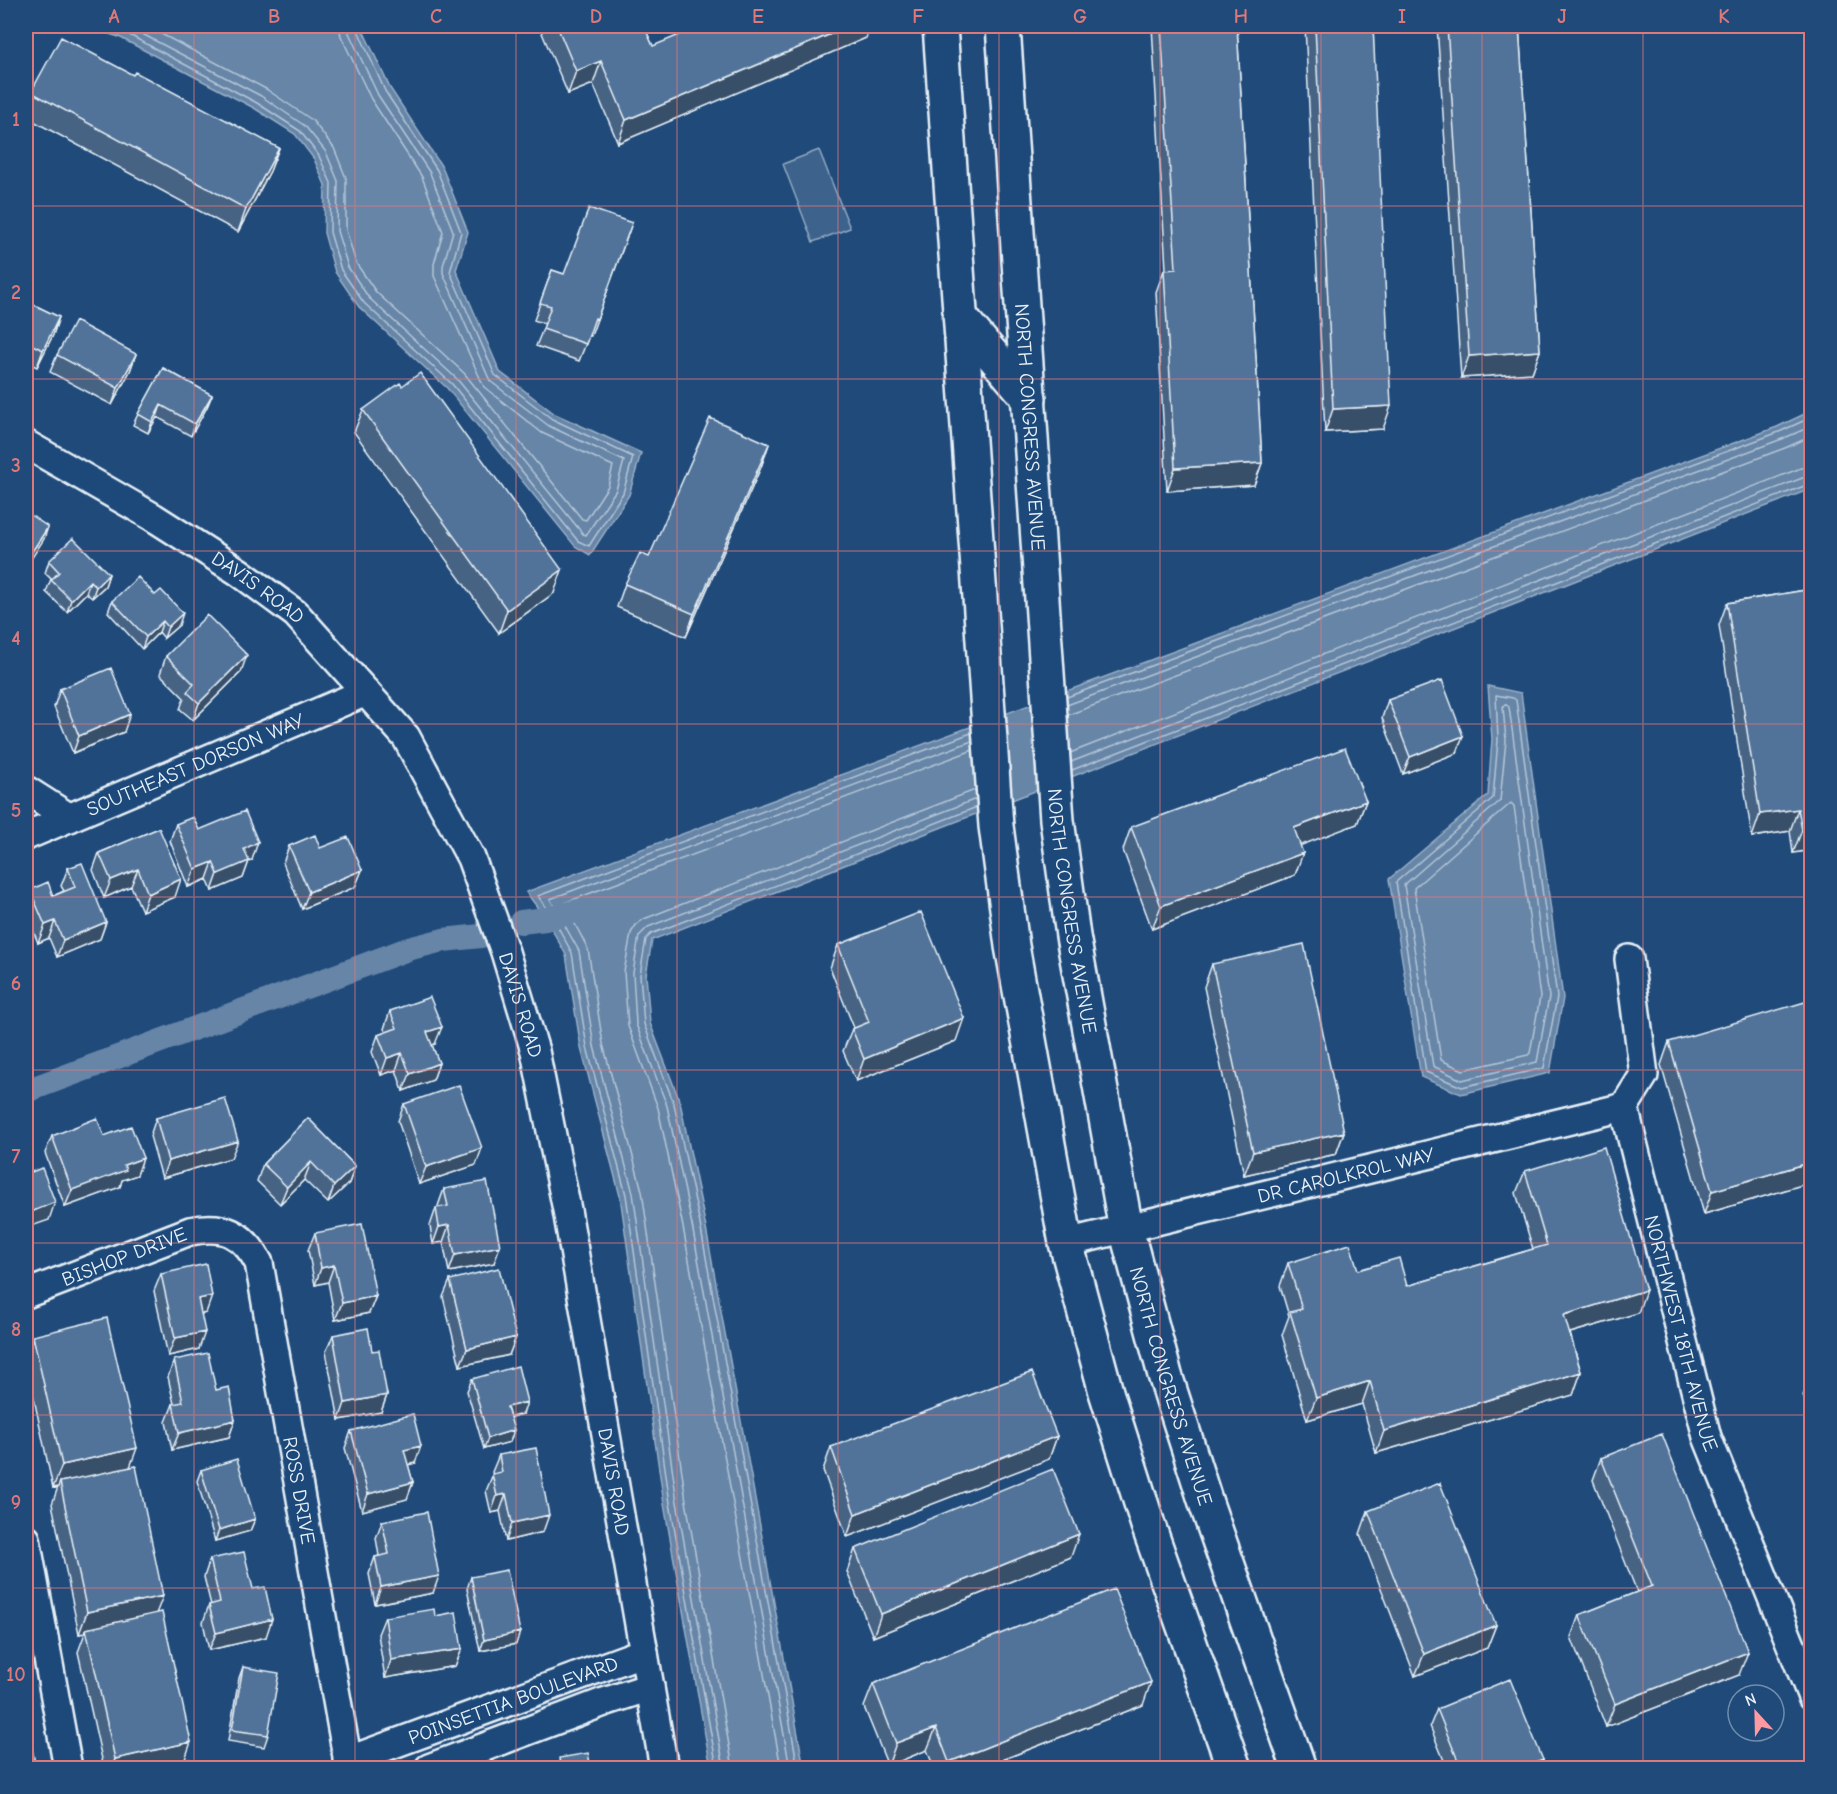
<svg xmlns="http://www.w3.org/2000/svg" width="1837" height="1794" viewBox="0 0 1837 1794" font-family="'Comic Neue',sans-serif">
  <style>
    .green { fill: #3c628c; stroke: #92aac2; stroke-width: 1.5 }
    .water { fill: #6685a7; stroke: #9ab0c7; stroke-width: 1.5 }
    .lines { fill: none; stroke-linecap: round; stroke-linejoin: round }
    .shore { stroke: #b4c6d8; stroke-width: 1.5 }
    .canal { stroke: #6685a7; stroke-width: 24 }
    .street-casing { stroke: #e8f1f8; stroke-width: 32 }
    .secondary-casing { stroke: #e8f1f8; stroke-width: 38 }
    .street { stroke: #1f4a7a; stroke-width: 27 }
    .secondary { stroke: #1f4a7a; stroke-width: 33 }
    .wall { fill: #466384; stroke: #e8f1f8; stroke-width: 1.5 }
    .shaded-wall { fill: #39506b; stroke: #e8f1f8; stroke-width: 1.5 }
    .building { fill: #517399; stroke: #e8f1f8; stroke-width: 1.5 }
    .grid { fill: none; stroke: #dd787b; stroke-width: 1.5; stroke-opacity: 0.55 }
    .labels { text-anchor: middle; stroke-width: 6; stroke-linejoin: round; paint-order: stroke }
    .street-label { font-size: 20px; fill: #e8f1f8; stroke: #1f4a7a }
    .neatline { fill: none; stroke: #dd787b; stroke-width: 2 }
    .grid-label { font-size: 20px; text-anchor: middle; font-weight: bold; fill: #dd787b }
  </style>
  <rect width="100%" height="100%" fill="#1f4a7a"/>
  <filter id="ink" filterUnits="userSpaceOnUse"><feTurbulence type="fractalNoise" baseFrequency=".0167" numOctaves="2"/><feDisplacementMap in="SourceGraphic" scale="12" xChannelSelector="R" yChannelSelector="G"/><feConvolveMatrix kernelMatrix="1 2 1 2 8 2 1 2 1" color-interpolation-filters="sRGB"/></filter>
  <g filter="url(#ink)">
    <!-- green -->
    <path class="green" d="M819,150L850,228L813,242L783,164Z"/>
    <!-- water -->
    <path class="water" d="M84,26H361L390,88L442,167L468,232L456,270L500,372L555,414L641,453L629,495L590,555L575,546L447,388L359,307L335,272L324,233L325,185L314,159L295,134L254,108L119,37Z
      M1811,411V489L652,940L646,975L650,1023L680,1102L705,1223L804,1768H711L664,1504L620,1196L581,1048L566,955L546,919L526,892L1777,427Z
      M1488,686L1521,693L1563,998L1550,1073L1461,1094L1421,1077L1389,879L1488,795L1492,739Z"/>
    <g class="lines">
      <!-- shore -->
      <path class="shore" d="M104,26L122,31L257,103L300,131L319,156L331,183L330,232L341,270L364,303L452,384L578,541L589,546L623,493L633,457L552,419L495,375L450,272L461,232L437,170L385,91L356,26
        M127,26L261,96L305,126L326,152L338,181L337,231L348,267L369,298L457,379L583,534L586,535L616,490L624,461L549,426L490,381L443,273V266L453,231L430,173L378,95L349,33L348,26
        M146,26L266,89L312,120L334,148L346,178V230L356,263L376,292L464,373L582,519L586,520L608,486L613,466L542,433L484,387L434,276V264L443,232L422,177L371,99L341,36L339,26
        M1496,695L1513,698L1516,700L1557,997L1544,1068L1462,1087L1426,1072L1396,882L1493,798L1498,740Z
        M1067,697L1779,432L1812,417
        M1505,704L1509,707L1549,997L1537,1062L1462,1080L1433,1066L1404,885L1500,801L1506,740L1503,707Z
        M1067,705L1782,439L1812,426
        M1068,715L1785,448L1812,436
        M1070,753L1801,468L1812,467
        M1071,762L1805,477L1812,476
        M1072,770L1812,483
        M1511,803L1514,806L1540,997L1530,1053L1528,1055L1463,1070L1441,1060L1414,888Z
        M717,1768L670,1503L626,1195L587,1047L572,953L552,916L538,896L971,733
        M724,1768L677,1502L633,1193L594,1046L579,951L550,899L972,741
        M733,1768L686,1501L642,1191L603,1044L588,949L564,903L973,750
        M781,1768L683,1227L658,1108L628,1026L624,972L631,933L636,925L644,919L975,790
        M790,1768L692,1225L667,1106L636,1024L633,973L639,936L648,927L976,799
        M798,1768L700,1224L674,1104L644,1024L640,975L646,939L651,934L977,807"/>
      <!-- canal -->
      <path class="canal" d="M521,922L546,919L577,911
        M26,1091L408,949L443,940L481,936"/>
      <!-- street casing -->
      <g class="street-casing">
        <g id="street">
          <path id="s1" d="M26,444L153,517L239,572L296,614L406,737L471,858L505,952L535,1051L567,1210L664,1768"/>
          <path d="M26,790L70,818"/>
          <path id="s2" d="M26,836L366,692"/>
          <path id="s3" d="M1629,959L1644,1075L1624,1107L1707,1437L1812,1697"/>
          <path id="s4" d="M1066,1243L1624,1107"/>
          <path id="s5" d="M26,1294L190,1231C224,1224 243,1233 259,1263L349,1768"/>
          <path d="M26,1539L68,1768"/>
          <path id="s6" d="M347,1761L644,1652"/>
          <path d="M429,1768L604,1702L650,1687"/>
        </g>
      </g>
      <!-- secondary casing -->
      <g class="secondary-casing">
        <g id="secondary">
          <path d="M940,26L996,826L1012,946L1066,1243L1106,1392L1148,1525L1234,1768"/>
          <path id="s7" d="M1003,26L1057,820L1073,936L1126,1229L1165,1375L1207,1506L1299,1768"/>
          <path d="M961,318L1029,398"/>
        </g>
      </g>
      <!-- street -->
      <use href="#street" class="street"/>
      <!-- secondary -->
      <use href="#secondary" class="secondary"/>
    </g>
    <!-- wall -->
    <path class="wall" d="M539,26H644L653,46L866,38L618,143L593,84L568,94Z
      M1152,26H1237L1262,463L1254,485L1167,491L1156,292L1164,270L1166,269Z
      M1305,26H1373L1383,429L1325,432Z
      M1437,26H1519L1540,351L1532,373L1461,378Z
      M133,75L279,148L270,171L238,232L26,117V107L31,92Z
      M632,223L591,336H589L579,361L536,346L545,324L534,320L552,270L564,274Z
      M26,301L59,317L53,335L37,367L26,362Z
      M136,354L130,371L112,405L50,372L57,355Z
      M163,368L212,395L207,407L191,436L157,417L148,433L133,425L138,414Z
      M363,410L554,593L499,633L354,432Z
      M769,444L761,467L686,637L617,607L625,584L649,557Z
      M49,561L109,574L105,586L92,598L86,593L67,612L46,592L51,579L45,573Z
      M1812,589V850L1793,853L1790,831L1752,837L1719,625L1727,603Z
      M112,601L179,625L164,638L159,632L142,649L108,612Z
      M166,656L241,672L193,720L180,709L184,698L160,674Z
      M60,689L124,732L73,753L54,707Z
      M1388,700L1463,736L1457,753L1403,774L1382,718Z
      M1366,801L1357,824L1300,845L1295,875L1152,929L1123,850L1131,827Z
      M176,824L199,830L252,860L249,861L243,878L212,891L207,879L188,887L170,841Z
      M159,828L175,897L142,911L131,886L104,898L93,870L99,853Z
      M289,846L320,848L362,870L355,887L302,909L283,863Z
      M68,868L106,922L100,939L57,957L49,938L38,943L26,912V901L30,890L53,896L64,891L61,886Z
      M838,945L956,1041L856,1081L843,1051L852,1029L854,1028L830,968Z
      M1212,964L1344,1132L1336,1154L1244,1175L1204,987Z
      M390,1011L435,1044L432,1045L439,1063L433,1080L403,1091L396,1070L381,1075L372,1052L378,1035L386,1032L384,1029Z
      M1812,1024V1182L1704,1214L1661,1065L1669,1042Z
      M404,1104L476,1165L419,1184L398,1121Z
      M156,1118L231,1158L162,1178L150,1136Z
      M308,1118L355,1166L349,1183L328,1203L304,1180L280,1204L257,1181L263,1164Z
      M52,1136H104L143,1158L137,1175L122,1180L120,1187L65,1207L45,1153Z
      M1525,1171L1638,1313L1570,1333L1581,1372L1573,1395L1376,1453L1362,1404L1307,1420L1282,1335L1289,1316L1280,1286L1288,1263L1358,1270L1407,1286L1533,1249L1516,1193Z
      M444,1189L494,1263L449,1272L443,1242L433,1244L430,1226L436,1208H438V1206Z
      M315,1233L376,1296L369,1313L335,1320L328,1282L315,1285L308,1250Z
      M161,1274L206,1313L201,1314L199,1349L168,1356L154,1291Z
      M450,1280L516,1337L509,1355L460,1366L443,1297Z
      M333,1335L372,1351L387,1395L381,1412L339,1420L326,1352Z
      M33,1336L130,1467L184,1760L192,1768H104L78,1652L85,1633L79,1634L52,1504L58,1487L53,1488L26,1361V1357Z
      M174,1360L235,1420L229,1437L172,1450L166,1422L173,1404H174L168,1377Z
      M1810,1378H1812V1416L1803,1396Z
      M472,1379L523,1414L510,1417L514,1430L510,1442L484,1449L467,1391Z
      M351,1431L415,1463L408,1465L413,1482L407,1499L362,1511L345,1448Z
      M1057,1436L1049,1459L847,1537L823,1470L831,1447Z
      M499,1455L543,1532L506,1541L500,1511L491,1513L486,1491L493,1474L492,1472Z
      M1601,1458L1739,1675L1606,1727L1571,1637L1579,1615L1637,1592L1593,1480Z
      M201,1470L255,1519L250,1531L215,1541L197,1481Z
      M1368,1511L1496,1625L1487,1648L1415,1676L1360,1534Z
      M382,1521L433,1593L375,1604L369,1574L375,1557L379,1556L376,1538Z
      M855,1549L1071,1557L873,1637L847,1572Z
      M210,1559L253,1589L266,1637L209,1650L203,1622L209,1605H211L204,1577Z
      M471,1577L516,1644L480,1651L467,1589Z
      M435,1616L462,1649L455,1666L385,1678L378,1634L385,1617Z
      M243,1667L268,1735L264,1747L228,1741L239,1678Z
      M873,1684L1143,1705L981,1768H934L927,1750L888,1766L864,1707Z
      M1437,1709L1543,1760L1540,1768H1447L1430,1726Z"/>
    <!-- shaded-wall -->
    <path class="shaded-wall" d="M850,26H871L866,38L618,143L626,120Z
      M601,61L593,84L568,94L576,71Z
      M279,148L270,171L238,232L246,209Z
      M59,317L53,335L37,367L43,350Z
      M1540,351L1532,373L1461,378L1469,356Z
      M136,354L130,371L112,405L118,388Z
      M212,395L207,407L191,436L195,424Z
      M161,405L157,417L148,433L152,422Z
      M1391,406L1383,429L1325,432L1333,409Z
      M769,444L761,467L686,637L694,614Z
      M1262,463L1254,485L1167,491L1175,468Z
      M48,527L44,539L26,567V561Z
      M562,570L554,593L499,633L507,610Z
      M109,574L105,586L92,598L96,587Z
      M90,581L86,593L67,612L71,600Z
      M183,613L179,625L164,638L168,627Z
      M163,621L159,632L142,649L146,637Z
      M247,655L241,672L193,720L199,703Z
      M130,714L124,732L73,753L79,736Z
      M1463,736L1457,753L1403,774L1410,757Z
      M1366,801L1357,824L1286,851L1294,828Z
      M1798,809L1790,831L1752,837L1760,814Z
      M1812,829V850L1793,853L1802,830Z
      M258,842L252,860L249,861L243,878L212,891L218,874L244,849Z
      M1303,853L1295,875L1152,929L1161,906Z
      M213,862L207,879L188,887L195,869Z
      M138,869L131,886L104,898L111,880Z
      M362,870L355,887L302,909L309,892Z
      M181,879L175,897L142,911L148,894Z
      M55,921L49,938L38,943L45,925Z
      M106,922L100,939L57,957L63,940Z
      M964,1018L956,1041L856,1081L864,1059Z
      M442,1027L435,1044L421,1049L427,1032Z
      M402,1053L396,1070L381,1075L387,1058Z
      M439,1063L433,1080L403,1091L410,1074Z
      M1344,1132L1336,1154L1244,1175L1253,1152Z
      M238,1141L231,1158L162,1178L168,1161Z
      M482,1148L476,1165L419,1184L426,1167Z
      M143,1158L137,1175L122,1180L120,1187L65,1207L72,1190L124,1165Z
      M311,1162L304,1180L280,1204L287,1187Z
      M1812,1162V1182L1704,1214L1712,1191Z
      M355,1166L349,1183L328,1203L334,1186Z
      M55,1202L49,1220L26,1228V1214Z
      M449,1225L443,1242L433,1244L439,1227Z
      M500,1246L494,1263L449,1272L455,1255Z
      M334,1265L328,1282L315,1285L321,1268Z
      M1646,1290L1638,1313L1556,1337L1564,1315Z
      M212,1296L206,1313L192,1316L198,1299Z
      M376,1296L369,1313L335,1320L342,1303Z
      M205,1332L199,1349L168,1356L175,1338Z
      M516,1337L509,1355L460,1366L467,1349Z
      M1581,1372L1573,1395L1376,1453L1384,1431Z
      M1370,1381L1362,1404L1307,1420L1316,1398Z
      M387,1395L381,1412L339,1420L345,1403Z
      M527,1402L523,1414L503,1419L507,1407Z
      M235,1420L229,1437L172,1450L179,1433Z
      M514,1430L510,1442L484,1449L488,1438Z
      M1057,1436L1049,1459L847,1537L855,1514Z
      M421,1446L415,1463L398,1467L404,1450Z
      M137,1448L129,1470L60,1482L58,1487L53,1488L62,1465Z
      M413,1482L407,1499L362,1511L368,1494Z
      M506,1494L500,1511L491,1513L497,1496Z
      M549,1515L543,1532L506,1541L512,1523Z
      M255,1519L250,1531L215,1541L219,1530Z
      M1079,1534L1071,1557L873,1637L881,1614Z
      M439,1576L433,1593L375,1604L381,1587Z
      M163,1596L154,1619L86,1629L85,1633L79,1634L87,1612Z
      M272,1619L266,1637L209,1650L216,1633Z
      M1496,1625L1487,1648L1415,1676L1424,1654Z
      M520,1632L516,1644L480,1651L484,1640Z
      M462,1649L455,1666L385,1678L391,1660Z
      M1748,1652L1739,1675L1606,1727L1615,1704Z
      M1151,1682L1143,1705L981,1768H947L949,1762Z
      M936,1728L927,1750L888,1766L896,1743Z
      M191,1742L183,1765L166,1768H112L115,1759Z
      M1543,1760L1540,1768H1522Z"/>
    <!-- building -->
    <path class="building" d="M557,26H644L653,46L701,26H850L626,120L601,61L576,71Z
      M1161,26H1237L1262,463L1175,468L1164,270L1176,269Z
      M1315,26H1373L1391,406L1333,409Z
      M1447,26H1519L1540,351L1469,356Z
      M61,37L133,75L135,72L279,148L246,209L31,92Z
      M589,208L632,223L597,319L595,318L586,344L543,329L551,306L540,303L552,270L564,274Z
      M26,301L59,317L43,350L26,342Z
      M75,321L136,354L118,388L57,355Z
      M163,368L212,395L195,424L161,405L152,422L138,414Z
      M420,373L562,570L507,610L363,410L400,383L402,386Z
      M710,418L769,444L694,614L625,584L640,553L649,557Z
      M26,512L48,527L26,561Z
      M73,538L109,574L96,587L90,581L71,600L51,580L59,572L49,561Z
      M138,577L155,595L161,590L183,613L168,627L163,621L146,637L112,601Z
      M1812,589V829L1802,830L1798,809L1760,814L1727,603Z
      M207,615L247,655L199,703L187,692L194,684L166,656Z
      M26,647L29,649L26,656Z
      M111,668L130,714L79,736L60,689Z
      M1442,680L1463,736L1410,757L1388,700Z
      M1345,748L1366,801L1294,828L1303,853L1161,906L1131,827Z
      M245,811L258,842L244,849L249,861L218,874L213,862L195,869L176,824L193,817L199,830Z
      M159,828L181,879L148,894L138,869L111,880L99,853Z
      M315,835L320,848L348,837L362,870L309,892L289,846Z
      M82,863L106,922L63,940L55,921L45,925L30,890L48,882L53,896L75,887L68,868Z
      M921,912L964,1018L864,1059L852,1029L869,1022L838,945Z
      M1304,944L1344,1132L1253,1152L1212,964Z
      M430,997L442,1027L427,1032L439,1063L410,1074L402,1053L387,1058L378,1035L397,1028L390,1011Z
      M1805,1002L1812,1024V1162L1712,1191L1669,1042Z
      M459,1085L482,1148L426,1167L404,1104Z
      M225,1098L238,1141L168,1161L156,1118Z
      M97,1118L104,1136L131,1126L143,1158L124,1165L126,1170L72,1190L52,1136Z
      M308,1118L355,1166L334,1186L311,1162L287,1187L263,1164Z
      M1604,1147L1646,1290L1564,1315L1581,1372L1384,1431L1370,1381L1316,1398L1290,1312L1302,1309L1288,1263L1350,1244L1358,1270L1399,1258L1407,1286L1547,1245L1525,1171Z
      M42,1168L55,1202L26,1214V1174Z
      M487,1181L500,1246L455,1255L449,1225L439,1227L436,1208L448,1206L444,1189Z
      M362,1224L376,1296L342,1303L334,1265L321,1268L315,1233Z
      M206,1264L212,1296L198,1299L205,1332L175,1338L161,1274Z
      M499,1268L516,1337L467,1349L450,1280Z
      M107,1318L137,1448L62,1465L33,1336Z
      M368,1328L372,1351L379,1350L387,1395L345,1403L333,1335Z
      M208,1353L216,1390L229,1387L235,1420L179,1433L173,1404L183,1402L174,1360Z
      M518,1366L527,1402L507,1407L514,1430L488,1438L472,1379Z
      M1032,1372L1057,1436L855,1514L831,1447Z
      M413,1414L421,1446L404,1450L413,1482L368,1494L351,1431Z
      M1662,1434L1748,1652L1615,1704L1579,1615L1652,1586L1601,1458Z
      M536,1448L549,1515L512,1523L506,1494L497,1496L492,1474L502,1472L499,1455Z
      M237,1459L255,1519L219,1530L201,1470Z
      M136,1466L163,1596L87,1612L60,1482Z
      M1053,1469L1079,1534L881,1614L855,1549Z
      M1440,1483L1496,1625L1424,1654L1368,1511Z
      M427,1512L439,1576L381,1587L375,1557L389,1554L382,1521Z
      M244,1552L253,1589L265,1587L272,1619L216,1633L209,1605L220,1602L210,1559Z
      M507,1570L520,1632L484,1640L471,1577Z
      M1114,1589L1151,1682L949,1762L936,1728L896,1743L873,1684Z
      M434,1609L435,1616L456,1612L462,1649L391,1660L385,1617Z
      M162,1612L191,1742L115,1759L86,1629Z
      M243,1667L279,1673L268,1735L232,1730Z
      M1510,1679L1543,1760L1522,1768H1461L1437,1709Z
      M26,1718L36,1768H26Z
      M588,1753L591,1768H538L560,1765L559,1758Z
      M190,1759L192,1768H143Z"/>
  </g>
  <!-- grid -->
  <path class="grid" d="M194,26V1768M355,26V1768M516,26V1768M677,26V1768M838,26V1768M999,26V1768M1160,26V1768M1321,26V1768M1482,26V1768M1643,26V1768M26,206H1812M26,379H1812M26,551H1812M26,724H1812M26,897H1812M26,1070H1812M26,1243H1812M26,1415H1812M26,1588H1812"/>
  <g class="labels">
    <!-- street labels -->
    <g class="street-label">
      <text dy="7" stroke="none"><textPath href="#s7" startOffset="402">NORTH CONGRESS AVENUE</textPath></text>
      <text dy="7" stroke="none"><textPath href="#s1" startOffset="273">DAVIS ROAD</textPath></text>
      <text dy="7" stroke="none"><textPath href="#s2" startOffset="184">SOUTHEAST DORSON WAY</textPath></text>
      <text dy="7" stroke="none"><textPath href="#s7" startOffset="888">NORTH CONGRESS AVENUE</textPath></text>
      <text dy="7" stroke="none"><textPath href="#s1" startOffset="777">DAVIS ROAD</textPath></text>
      <text dy="7" stroke="none"><textPath href="#s4" startOffset="288">DR CAROLKROL WAY</textPath></text>
      <text dy="7" stroke="none"><textPath href="#s5" startOffset="105">BISHOP DRIVE</textPath></text>
      <text dy="7" stroke="none"><textPath href="#s3" startOffset="388">NORTHWEST 18TH AVENUE</textPath></text>
      <text dy="7" stroke="none"><textPath href="#s7" startOffset="1374">NORTH CONGRESS AVENUE</textPath></text>
      <text dy="7" stroke="none"><textPath href="#s1" startOffset="1263">DAVIS ROAD</textPath></text>
      <text dy="7" stroke="none"><textPath href="#s5" startOffset="490">ROSS DRIVE</textPath></text>
      <text dy="7" stroke="none"><textPath href="#s6" startOffset="177">POINSETTIA BOULEVARD</textPath></text>
    </g>
  </g>
  <!-- margin -->
  <rect width="1837" height="1794" fill="none" stroke="#1f4a7a" stroke-width="66"/>
  <!-- north arrow -->
  <g transform="translate(1756 1713) rotate(338)"><circle r="28" fill="#1f4a7a" stroke="#6f8dac" stroke-width="1.5"/>
  <path d="M0-4.5L10 22L0 15L-10 22Z" fill="#ff9aa2"/>
  <text y="-9" font-size="16" font-weight="bold" text-anchor="middle" fill="#e8f1f8">N</text>
  </g>
  <rect x="33" y="33" width="1771" height="1728" class="neatline"/>
  <g class="grid-label">
    <text x="114" y="23">A</text>
    <text x="274" y="23">B</text>
    <text x="436" y="23">C</text>
    <text x="596" y="23">D</text>
    <text x="758" y="23">E</text>
    <text x="918" y="23">F</text>
    <text x="1080" y="23">G</text>
    <text x="1241" y="23">H</text>
    <text x="1402" y="23">I</text>
    <text x="1562" y="23">J</text>
    <text x="1724" y="23">K</text>
    <text x="16" y="126">1</text>
    <text x="16" y="299">2</text>
    <text x="16" y="472">3</text>
    <text x="16" y="645">4</text>
    <text x="16" y="817">5</text>
    <text x="16" y="990">6</text>
    <text x="16" y="1163">7</text>
    <text x="16" y="1336">8</text>
    <text x="16" y="1509">9</text>
    <text x="16" y="1681">10</text>
  </g>
</svg>
